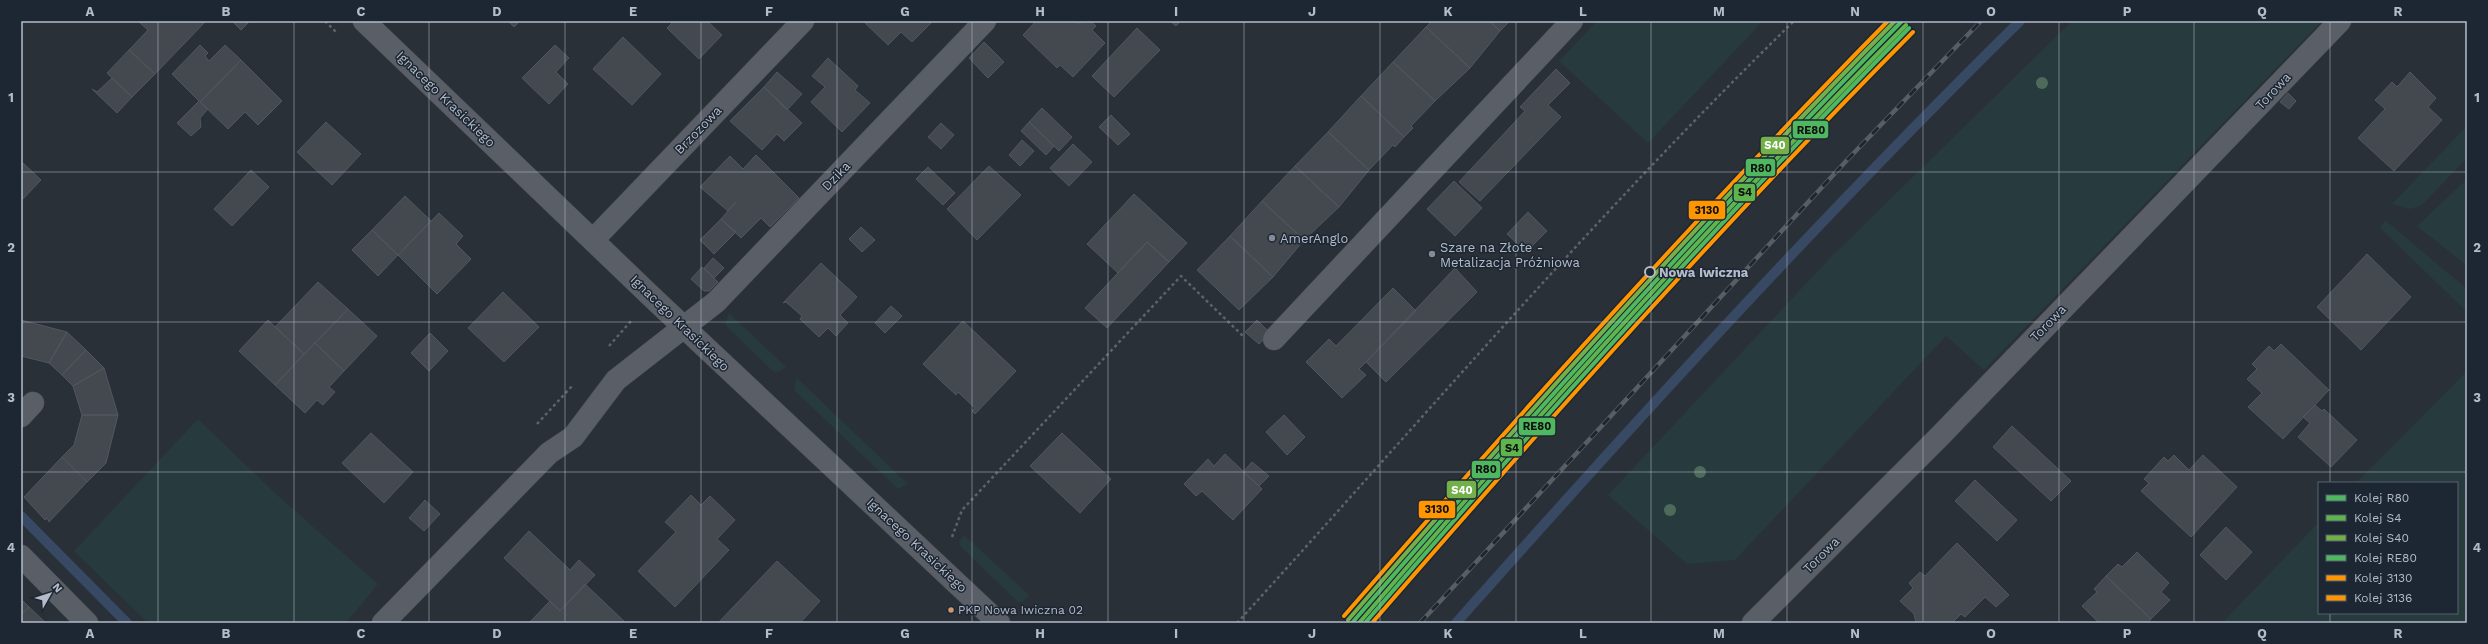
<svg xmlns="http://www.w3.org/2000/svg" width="2488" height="644" viewBox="0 0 2488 644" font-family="'Work Sans',sans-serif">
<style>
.green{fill:#273a3e}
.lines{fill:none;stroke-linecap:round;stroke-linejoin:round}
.stream{stroke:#384963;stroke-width:10}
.building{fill:#444950;stroke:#52575f}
.minor-casing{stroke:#484c53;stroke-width:23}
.path{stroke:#5d636a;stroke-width:2.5;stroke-dasharray:3 3;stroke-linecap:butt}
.minor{stroke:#5a5e66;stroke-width:22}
.rail-casing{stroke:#595d64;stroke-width:4.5}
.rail{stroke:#1d2633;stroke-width:3;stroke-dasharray:9;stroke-linecap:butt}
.rail-1-casing{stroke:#1d2633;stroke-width:7}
.rail-2-casing{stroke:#1d2633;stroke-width:7}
.rail-3-casing{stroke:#1d2633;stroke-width:7}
.rail-4-casing{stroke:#1d2633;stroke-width:7}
.rail-5-casing{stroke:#1d2633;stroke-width:7}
.rail-6-casing{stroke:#1d2633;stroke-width:7}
.rail-1{stroke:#4fb75f;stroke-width:4}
.rail-2{stroke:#5eb54d;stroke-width:4}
.rail-3{stroke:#74b04a;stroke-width:4}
.rail-4{stroke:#4fb75f;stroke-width:4}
.rail-5{stroke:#ff9500;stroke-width:4}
.rail-6{stroke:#ff9500;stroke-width:4}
.tree{fill:#4e6a5a}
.grid{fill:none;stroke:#b4bcc9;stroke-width:1;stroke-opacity:0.55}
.poi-dot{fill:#848b96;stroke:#1d2633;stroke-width:1.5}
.stop-dot{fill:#1d2633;stroke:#b4bcc9;stroke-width:2}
.bus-dot{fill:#cd976f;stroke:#1d2633;stroke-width:1.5}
.labels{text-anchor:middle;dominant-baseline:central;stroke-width:3;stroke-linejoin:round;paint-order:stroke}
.bus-label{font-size:12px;fill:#b4bcc9;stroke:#1d2633;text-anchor:start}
.street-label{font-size:13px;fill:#b4bcc9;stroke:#1d2633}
.poi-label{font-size:13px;fill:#b4bcc9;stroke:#1d2633;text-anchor:start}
.stop-label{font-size:13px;font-weight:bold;fill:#b4bcc9;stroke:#1d2633;text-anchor:start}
.line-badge{stroke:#1d2633;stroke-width:1.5}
.badge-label{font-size:11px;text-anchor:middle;font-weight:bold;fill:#fff}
.pale-badge-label{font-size:11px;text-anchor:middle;font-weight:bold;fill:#111}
.neatline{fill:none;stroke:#b4bcc9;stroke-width:1.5}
.grid-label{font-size:13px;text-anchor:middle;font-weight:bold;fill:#b4bcc9}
</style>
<rect width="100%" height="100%" fill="#2a3038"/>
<path class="green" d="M1597,21H1763L1648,143L1559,61Z
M2072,21H2322L1984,370L1946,336L1735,560L1687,564L1608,495L1831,257Z
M2467,126V158L2422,205L2410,209L2392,204Z
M2467,179V266L2417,226Z
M2385,220L2467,289V312L2380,228Z
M729,313L786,367L780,371L774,372L727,327L725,324Z
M2467,371V623H2222L2319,522V613H2457V483H2356Z
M797,378L908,484L898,489L795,391L794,386Z
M198,419L276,494L378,584L346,623H148L74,551Z
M964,535L1029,595L1024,601L1018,602L961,547L959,541Z"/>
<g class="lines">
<path class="stream" d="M21,516L127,623
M1456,623C1639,417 1824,214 2020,21"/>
</g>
<path class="building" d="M142,21H206L155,74L129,50L148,30L140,23Z
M232,21H250L241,30Z
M508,21H520L514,27Z
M674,21H707L722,35L699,59L667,28Z
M863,21H933L912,42L901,32L888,45Z
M1036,21H1077L1080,24L1082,21H1090L1096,26L1092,30L1105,43L1073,77L1060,65L1057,68L1023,35Z
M1170,21H1181L1176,26Z
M1432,21H1489L1500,31L1470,68L1426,27Z
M1489,21H1510L1500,31Z
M1426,27L1470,68L1435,101L1393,62Z
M1137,28L1160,50L1114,97L1092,76Z
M623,37L661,74L632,105L593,69Z
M984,42L1004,62L988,78L969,58Z
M200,45L208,53L205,56L209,61L225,45L241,60L200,102L208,109L200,118L201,127L191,136L177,123L199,101L172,74Z
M555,45L569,58L556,72L568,84L549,104L522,78Z
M129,50L155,74L132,97L107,73Z
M828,58L858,86L855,90L870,103L842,132L811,102L825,87L812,76Z
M241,60L282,101L258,125L245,112L228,129L200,102Z
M1393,62L1435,101L1411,126L1413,128L1404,137L1361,96Z
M1556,69L1570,83L1548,105L1561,117L1480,201L1459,182L1525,111L1520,107Z
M777,72L802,94L787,110L764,87Z
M2410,72L2436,98L2428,107L2442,120L2394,171L2358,138L2385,109L2375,100L2392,82L2397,87Z
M112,78L132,97L117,113L92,89L97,92Z
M764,87L802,123L784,141L777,134L762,150L730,121Z
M2288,93L2296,101L2289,109L2280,102Z
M1361,96L1404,137L1395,147L1393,145L1369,170L1328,132Z
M1042,108L1072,137L1059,151L1029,122Z
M1111,115L1130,134L1118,145L1099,127Z
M326,122L361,154L332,185L297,152Z
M1029,122L1054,146L1046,155L1021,131Z
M941,123L954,135L941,149L928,137Z
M1328,132L1369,170L1339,207L1295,166Z
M1022,140L1034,151L1020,166L1009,155Z
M1073,144L1092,162L1069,186L1050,168Z
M756,155L799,198L770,227L761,218L741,238L721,219L736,202L728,211L700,187L730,156L743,169Z
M21,161L41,180L21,201Z
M989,166L1021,195L977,240L947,209Z
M1295,166L1339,207L1304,240L1262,201Z
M928,167L955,193L943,205L916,179Z
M251,170L269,187L232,226L214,209Z
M1454,181L1482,208L1455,236L1427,209Z
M1134,194L1187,243L1169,262L1147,242L1118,273L1087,244Z
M405,196L431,221L398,255L372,230Z
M1262,201L1304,240L1273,277L1230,236Z
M1528,212L1547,231L1526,252L1507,234Z
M439,213L463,236L456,244L471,259L437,294L398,255Z
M721,219L736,232L714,254L700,240Z
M861,227L875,240L862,252L849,239Z
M372,230L398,255L378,276L352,250Z
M1230,236L1273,277L1239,310L1197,270Z
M1147,242L1169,262L1107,328L1085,308Z
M2367,254L2411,297L2361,350L2317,307Z
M713,258L724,268L714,278L704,268Z
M821,263L857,297L840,315L848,323L836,336L828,328L819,337L800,319L802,316L786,302L783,303Z
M702,267L718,282L709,291H704L691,279Z
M1455,268L1477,292L1386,382L1366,362Z
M318,282L348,309L304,354L275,327Z
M1393,288L1416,311L1359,369L1366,375L1342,398L1306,362L1329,339L1336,346Z
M503,292L539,327L504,362L468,328Z
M891,306L902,316L885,333L875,323Z
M348,309L377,336L344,371L315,343Z
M21,320L67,332L49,363L21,356Z
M268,320L304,354L275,385L239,351Z
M1257,320L1270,333L1259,344L1245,332Z
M963,321L1016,371L975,414L972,411L975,408L958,392L956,395L923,364Z
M67,332L86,350L62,375L49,363Z
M430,333L448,351L429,371L411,353Z
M315,343L344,371L329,387L335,392L323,405L317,400L305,413L275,385Z
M2281,344L2329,390L2283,439L2248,407L2262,393L2247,379L2257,369L2252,364L2269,346L2274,351Z
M86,350L104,368L73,386L62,375Z
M104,368L118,415H82L73,386Z
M2315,405L2322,411L2324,409L2357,440L2331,467L2298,437L2310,423L2303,417Z
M82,415H118L106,463L87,482L62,457L74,445Z
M1284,415L1305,437L1287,455L1266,432Z
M2012,426L2071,481L2051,501L1993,447Z
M371,433L413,472L384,503L342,463Z
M1062,433L1111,479L1080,513L1030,466Z
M1225,454L1262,489L1233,520L1202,491L1196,496L1184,484L1208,459L1214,466Z
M2174,455L2189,470L2203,455L2237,487L2191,537L2141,491L2149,483L2144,479L2164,457L2168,461Z
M62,457L87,482L49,522L47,518L45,520L24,497Z
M1252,462L1269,476L1259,486L1243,472Z
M1975,480L2017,520L1997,541L1955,501Z
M691,495L701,505L710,496L735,520L717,539L729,550L675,607L638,571L676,532L665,522Z
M425,500L440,514L424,531L409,518Z
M2226,527L2252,552L2226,580L2200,555Z
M529,531L570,570L579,560L595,575L560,611L504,558Z
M1957,543L2009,595L1996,607L1985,597L1965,617L1961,614L1952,623H1916L1914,614L1900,601L1913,588L1909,583L1920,572L1925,576Z
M2137,552L2169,583L2161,592L2170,600L2151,619L2106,576L2118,564L2122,567Z
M777,561L820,601L800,623H718Z
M2106,576L2151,619L2148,623H2099L2082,606L2097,592L2094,589Z
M585,584L626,623H529L550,601L560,611Z
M21,599L29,607L21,615Z
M29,607L46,623H21V615Z"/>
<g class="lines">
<g class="minor-casing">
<path id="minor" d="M364,21L655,300L999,623
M593,240L803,21
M1274,339L1572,21
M21,416L33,403
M21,556L87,623
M383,623L549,453L573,437L616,380L716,302L985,21
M1753,623L1940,436L2340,21"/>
</g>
<path class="path" d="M325,21L336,32
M609,346L632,320
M537,424L573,385
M952,537L962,510L1181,276L1244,337
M1237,623C1421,421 1598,212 1794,21"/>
<use href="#minor" class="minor"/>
<g class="rail-casing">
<path id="rail" d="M1420,623L1848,159L1981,21"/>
</g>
<use href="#rail" class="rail"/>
<g class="rail-1-casing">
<path id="rail-1" d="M1352,623C1530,417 1711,215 1902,21"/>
</g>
<g class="rail-2-casing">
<path id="rail-2" d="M1359,623C1535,418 1716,217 1906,25"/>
</g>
<g class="rail-3-casing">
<path id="rail-3" d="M1348,620C1525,415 1705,214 1895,21"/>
</g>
<g class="rail-4-casing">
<path id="rail-4" d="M1365,623C1541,419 1720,220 1909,28"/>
</g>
<g class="rail-5-casing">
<path id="rail-5" d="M1344,616C1520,413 1699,213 1888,21"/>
</g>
<g class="rail-6-casing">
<path id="rail-6" d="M1372,623C1547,421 1725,222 1913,32"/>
</g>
<use href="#rail-1" class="rail-1"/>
<use href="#rail-2" class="rail-2"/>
<use href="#rail-3" class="rail-3"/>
<use href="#rail-4" class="rail-4"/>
<use href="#rail-5" class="rail-5"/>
<use href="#rail-6" class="rail-6"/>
</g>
<g class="tree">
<circle cx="2042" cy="83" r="6"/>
<circle cx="1700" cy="472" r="6"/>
<circle cx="1670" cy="510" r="6"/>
</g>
<path class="grid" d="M158,21V623M294,21V623M429,21V623M565,21V623M701,21V623M837,21V623M972,21V623M1108,21V623M1244,21V623M1380,21V623M1516,21V623M1651,21V623M1787,21V623M1923,21V623M2059,21V623M2194,21V623M2330,21V483M21,172H2467M21,322H2467M21,472H2467M2330,613V623"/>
<g class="poi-dot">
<circle cx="1272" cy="238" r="4"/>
<circle cx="1432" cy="254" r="4"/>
</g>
<circle class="stop-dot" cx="1650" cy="272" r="5"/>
<circle class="bus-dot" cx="951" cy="610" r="3.5"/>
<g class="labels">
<g class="bus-label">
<text x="958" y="610">PKP Nowa Iwiczna 02</text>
</g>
<g class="street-label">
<text transform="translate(2273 91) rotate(-47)">Torowa</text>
<text transform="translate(446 99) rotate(44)">Ignacego Krasickiego</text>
<text transform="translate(698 130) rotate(-46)">Brzozowa</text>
<text transform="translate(836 176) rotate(-46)">Dzika</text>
<text transform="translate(680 323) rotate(44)">Ignacego Krasickiego</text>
<text transform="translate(2048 323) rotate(-46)">Torowa</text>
<text transform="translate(917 545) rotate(43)">Ignacego Krasickiego</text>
<text transform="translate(1821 555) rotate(-45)">Torowa</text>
</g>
<g class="poi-label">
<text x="1280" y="238">AmerAnglo</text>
<text x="1440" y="247">Szare na Złote -<tspan x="1440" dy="15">Metalizacja Próżniowa</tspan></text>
</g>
<g class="stop-label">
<text x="1659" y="272">Nowa Iwiczna</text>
</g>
</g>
<g class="line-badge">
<rect x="1792" y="120" width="37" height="19" rx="4" fill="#4fb75f"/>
<rect x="1760" y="136" width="30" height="19" rx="4" fill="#74b04a"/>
<rect x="1745" y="158" width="31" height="19" rx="4" fill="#4fb75f"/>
<rect x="1733" y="183" width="23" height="19" rx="4" fill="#5eb54d"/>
<rect x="1688" y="200" width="38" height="20" rx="4" fill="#ff9500"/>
<rect x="1518" y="417" width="38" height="19" rx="4" fill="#4fb75f"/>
<rect x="1500" y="438" width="23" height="19" rx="4" fill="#5eb54d"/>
<rect x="1471" y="460" width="30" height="19" rx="4" fill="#4fb75f"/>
<rect x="1446" y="480" width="31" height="19" rx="4" fill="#74b04a"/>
<rect x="1418" y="500" width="38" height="19" rx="4" fill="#ff9500"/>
</g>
<g class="badge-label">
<text x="1775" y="149">S40</text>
<text x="1462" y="494">S40</text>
</g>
<g class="pale-badge-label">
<text x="1811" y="134">RE80</text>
<text x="1761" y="172">R80</text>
<text x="1745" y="196">S4</text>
<text x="1707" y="214">3130</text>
<text x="1537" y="430">RE80</text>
<text x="1512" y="452">S4</text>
<text x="1486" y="473">R80</text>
<text x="1437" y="513">3130</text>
</g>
<rect width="2488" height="644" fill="none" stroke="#1d2633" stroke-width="44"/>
<rect x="2318" y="482" width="140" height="132" fill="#1d2633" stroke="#59626f"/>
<rect x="2326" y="495" width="20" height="6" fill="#4fb75f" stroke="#59626f"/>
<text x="2354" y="502" font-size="12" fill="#b4bcc9">Kolej R80</text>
<rect x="2326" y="515" width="20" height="6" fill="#5eb54d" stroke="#59626f"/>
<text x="2354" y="522" font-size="12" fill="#b4bcc9">Kolej S4</text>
<rect x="2326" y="535" width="20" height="6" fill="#74b04a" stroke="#59626f"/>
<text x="2354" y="542" font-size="12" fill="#b4bcc9">Kolej S40</text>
<rect x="2326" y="555" width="20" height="6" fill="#4fb75f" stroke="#59626f"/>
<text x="2354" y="562" font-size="12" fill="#b4bcc9">Kolej RE80</text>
<rect x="2326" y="575" width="20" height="6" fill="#ff9500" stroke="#59626f"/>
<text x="2354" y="582" font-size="12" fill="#b4bcc9">Kolej 3130</text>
<rect x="2326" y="595" width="20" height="6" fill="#ff9500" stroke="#59626f"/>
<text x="2354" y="602" font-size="12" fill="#b4bcc9">Kolej 3136</text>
<g transform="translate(50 594) rotate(51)" stroke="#1d2633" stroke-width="3" paint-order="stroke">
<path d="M0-3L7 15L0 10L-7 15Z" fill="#b4bcc9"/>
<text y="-6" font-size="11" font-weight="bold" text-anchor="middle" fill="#b4bcc9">N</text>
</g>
<rect x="22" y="22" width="2444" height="600" class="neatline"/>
<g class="grid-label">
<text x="90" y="16">A</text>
<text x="226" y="16">B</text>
<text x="361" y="16">C</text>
<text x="497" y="16">D</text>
<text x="633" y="16">E</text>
<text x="769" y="16">F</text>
<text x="905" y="16">G</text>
<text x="1040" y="16">H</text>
<text x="1176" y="16">I</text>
<text x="1312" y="16">J</text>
<text x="1448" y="16">K</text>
<text x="1583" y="16">L</text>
<text x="1719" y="16">M</text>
<text x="1855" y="16">N</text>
<text x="1991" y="16">O</text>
<text x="2127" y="16">P</text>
<text x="2262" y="16">Q</text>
<text x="2398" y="16">R</text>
<text x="11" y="102">1</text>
<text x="2477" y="102">1</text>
<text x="11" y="252">2</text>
<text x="2477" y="252">2</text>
<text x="11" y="402">3</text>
<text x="2477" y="402">3</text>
<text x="11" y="552">4</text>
<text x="2477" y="552">4</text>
<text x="90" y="638">A</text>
<text x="226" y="638">B</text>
<text x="361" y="638">C</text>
<text x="497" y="638">D</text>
<text x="633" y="638">E</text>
<text x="769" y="638">F</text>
<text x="905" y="638">G</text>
<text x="1040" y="638">H</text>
<text x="1176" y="638">I</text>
<text x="1312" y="638">J</text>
<text x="1448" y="638">K</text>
<text x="1583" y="638">L</text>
<text x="1719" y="638">M</text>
<text x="1855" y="638">N</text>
<text x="1991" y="638">O</text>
<text x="2127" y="638">P</text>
<text x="2262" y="638">Q</text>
<text x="2398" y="638">R</text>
</g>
</svg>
